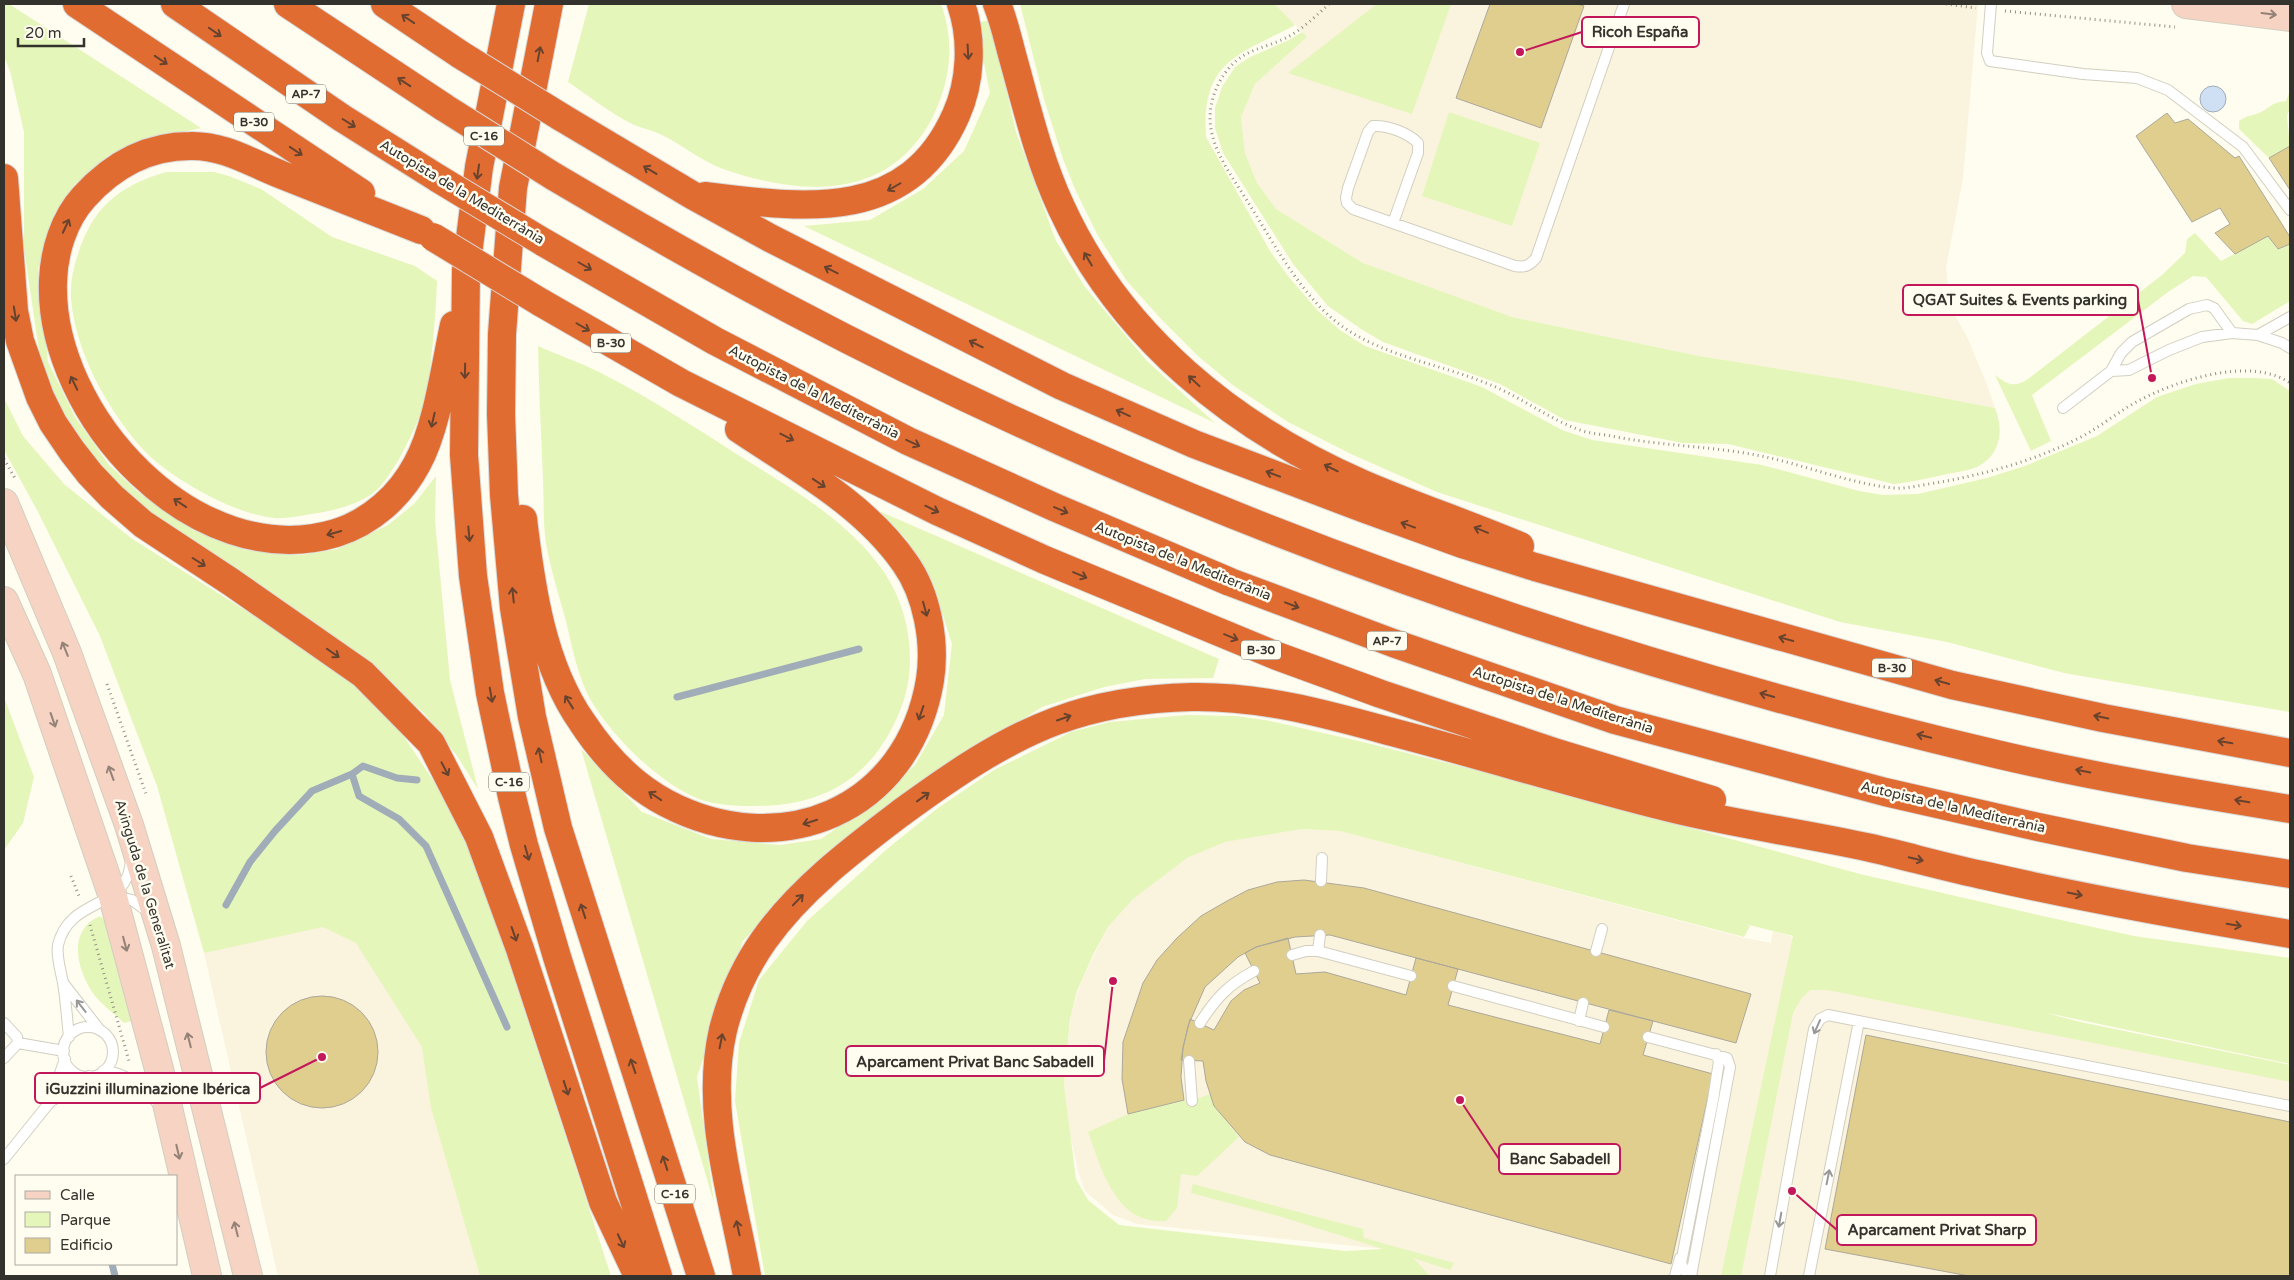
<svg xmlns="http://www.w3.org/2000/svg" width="2294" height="1280" viewBox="0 0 2294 1280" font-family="'Varela Round',sans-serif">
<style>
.built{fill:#faf3dd}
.green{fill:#e5f6ba}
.water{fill:#cfe0f4;stroke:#a0acb8}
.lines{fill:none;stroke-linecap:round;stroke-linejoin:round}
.stream{stroke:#a0acb8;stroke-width:7}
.building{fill:#e0ce8f;stroke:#aca89a}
.lane-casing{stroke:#d2cfc0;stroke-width:12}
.secondary-casing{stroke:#d2cfc0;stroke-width:30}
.highway-casing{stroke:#dadad9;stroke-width:30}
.path{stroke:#929087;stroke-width:3;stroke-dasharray:1 4;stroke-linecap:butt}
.lane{stroke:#fff;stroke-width:10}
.secondary{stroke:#f6d3c2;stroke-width:28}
.highway{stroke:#e16c32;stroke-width:28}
.highway-bridge-casing{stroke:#dadad9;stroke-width:30;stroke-linecap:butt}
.highway-bridge{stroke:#e16c32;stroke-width:28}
.oneway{stroke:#948277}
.oneway2{stroke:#67432e}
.oneway3{stroke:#999896}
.labels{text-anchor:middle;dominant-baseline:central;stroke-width:5;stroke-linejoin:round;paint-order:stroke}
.shield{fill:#fffcf0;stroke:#706f67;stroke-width:1}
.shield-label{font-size:12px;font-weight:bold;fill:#33322c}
.street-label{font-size:14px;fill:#33322c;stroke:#fffcf0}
.leader{fill:none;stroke:#c2185b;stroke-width:2}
.callout-dot{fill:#c2185b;stroke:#fffcf0;stroke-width:2}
.callout{fill:#fffcf0;stroke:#c2185b;stroke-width:2}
.callout-label{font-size:15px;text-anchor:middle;font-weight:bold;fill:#33322c}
</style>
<rect width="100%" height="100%" fill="#fffcf0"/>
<path class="built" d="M1275,4H1978L1963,178L1946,268L1950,306L1968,339L1985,380L1995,408L1849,380L1699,356L1512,317L1443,294L1363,263L1276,209L1257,183L1245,153L1241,117L1255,84L1307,37Z
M1302,829L1340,831L1744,938L1771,943L1773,931L2022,1007L2080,1022L2290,1065V1276H1430L1412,1258L1385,1249L1137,1224L1113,1215L1085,1191L1078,1171L1070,1133L1064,1085L1071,1014L1082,980L1108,927L1133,899L1185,859L1225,842Z
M392,905L491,1276H278L204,953Z"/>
<path class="green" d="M4,4H9L201,128L144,141L109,155L74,185L57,216L38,268L48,362L75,417L109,465L139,493L193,530L245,550L300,555L337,549L388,525L414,504L436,476L435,521L450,680L478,789L457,756L424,713L340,643L155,519L110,482L69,431L42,371L24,248V132L10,71L4,56Z
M589,4H941C956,45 950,86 929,124C883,202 799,195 723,169C701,161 681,144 660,134C651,130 641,128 632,124C610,113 589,96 568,82Z
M1020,4H1275L1295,25C1239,55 1201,60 1206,137L1270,251L1288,276L1318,311L1340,330L1365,346L1482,387L1562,430L1592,440L1762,465L1859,491L1883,495L1918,494L1987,478L2025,466L2097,436L2157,397L2196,384L2229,378H2252L2272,379L2290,391V712L2064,673L1947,642L1840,622L1437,492L1351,454L1288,422L1234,386L1198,356L1161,319L1126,280L1097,234L1075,189L1063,159L1044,99Z
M1377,4H1451L1412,114L1288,73Z
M990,20L1016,132L1056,241L1085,287L1147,361L1215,423L804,226L870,220L923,189L964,151L990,93L976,23Z
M1302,32L1307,37L1255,84L1241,117L1245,153L1257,183L1276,209L1363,263L1512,317L1699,356L1849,380L1995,408C2004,430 2001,455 1977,467C1968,471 1956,472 1947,474C1929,478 1912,482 1894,484L1728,444L1683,443L1565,420L1500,384L1383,342L1361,329L1328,306L1293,264L1223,153L1215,128V108L1222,87L1235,67L1250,57L1289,40Z
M2290,91V108L2287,116L2290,146L2269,158L2239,129V121C2247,115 2253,116 2261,112C2273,106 2270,103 2286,101Z
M1449,112L1540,143L1512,226L1422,196Z
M166,172H214L229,176L261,189L332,237L415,266L437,281C436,308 434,333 431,360C430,370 429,382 427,392C421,417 410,439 398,461C391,471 383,486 373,493C358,505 329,512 311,514C299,516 285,519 274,518C232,514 164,475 138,444C105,404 76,352 71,299C70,284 73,269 78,254C93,207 119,186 166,172Z
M2195,233L2221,261L2268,236L2277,249L2290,244V301L2252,324L2243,321L2206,277L2193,276L2168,292L2032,395L2051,441L2031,451L1995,375C2008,385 2014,388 2028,379L2162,275L2185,253L2187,239Z
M538,346C558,355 579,362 599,372C650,398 698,429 746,460C796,491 849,522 884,572C901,597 910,628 910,659C910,684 904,705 892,728C863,785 814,807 751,806C735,806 715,805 699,799C659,783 610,735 589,697C577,673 572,647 566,621C559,596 551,570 546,544C543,523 544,500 543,478C541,434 539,390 538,346Z
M4,398L23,436L64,484L131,538L349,676L400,731L445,798L481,877L611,1276H480L431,1108L422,1047L356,943L323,927L204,953L157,786L100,636L37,510L4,450Z
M879,511L1219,659L1213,678L1145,679L1104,687L1042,707L923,782L829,850L788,891L743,941L697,1077L714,1203L581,749L642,812L711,839L780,845L821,839L873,803L915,765L944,715L952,644L932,581L906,539Z
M4,697L34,777L23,823L4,850Z
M1187,715L1236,716L1265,720L1363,742L1491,774L1860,874L2038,915L2134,936L2290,958V1064L2042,1012L2080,1022L2290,1065V1082L1827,990H1810L1801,999L1793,1013L1741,1276H1721L1793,936L1745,924L1750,926L1744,937L1340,831L1302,829L1225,842L1187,858L1133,899L1108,927L1093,955L1077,991L1070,1019L1064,1085L1076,1179L1088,1200L1119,1225L1345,1251L1383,1249L1282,1217L1191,1193L1193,1184L1363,1229L1364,1238L1454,1263L1450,1270L1413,1258L1430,1276H765L735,1101L739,1043L759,980L807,921L887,849L938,808L994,770L1071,732L1110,722Z
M100,916L111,926L134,1013L131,1021L124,1023C115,1014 103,1006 95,996C77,971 66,931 100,916Z
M1210,1094L1214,1106L1239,1137L1197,1176L1181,1174L1177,1208L1166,1221C1116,1225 1102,1170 1088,1132L1128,1114L1184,1100L1192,1101Z"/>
<path class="water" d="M2200 99a13 13 0 1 1 26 0a13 13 0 1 1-26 0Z"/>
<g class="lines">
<path class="stream" d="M677,697L859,649
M352,774L359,796L399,819L426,846L507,1027
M226,905L250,862L275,831L312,791L352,774L363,766L397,778L417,780
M112,1264L115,1276"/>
</g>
<path class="building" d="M1490,4H1577L1584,6L1541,128L1456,98Z
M2167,113L2175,123L2188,119L2235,158L2239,156L2290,237V244L2278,249L2268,236L2235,254L2215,233L2230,224L2220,208L2192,222L2136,136Z
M2290,146V190L2269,158Z
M1304,880L1364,888L1751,994L1736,1043L1330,935L1295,937L1256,947L1238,957L1205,987L1188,1026L1183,1048L1181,1077L1184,1100L1128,1114L1122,1079L1123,1042L1143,983L1157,960L1177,938L1201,916L1227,901L1248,890L1277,882Z
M1288,938L1296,974L1325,972L1406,995L1416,958L1458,969L1448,1005L1600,1044L1609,1010L1653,1021L1643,1055L1713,1074L1671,1264L1270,1155L1245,1142L1214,1106L1206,1081L1203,1061L1181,1060L1183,1048L1190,1019L1214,1030L1231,1001L1244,990L1260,983L1245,953L1256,947Z
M266 1052a56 56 0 1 1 112 0a56 56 0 1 1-112 0Z
M1866,1035L2290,1122V1276H1969L1825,1249Z"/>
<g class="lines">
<g class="lane-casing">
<path id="lane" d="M1991,4L1987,53L1990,61L2083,74L2137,78L2168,90L2243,147L2290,210
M1393,223L1418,153V143C1408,133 1388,125 1373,126L1368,132L1348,188L1346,198L1347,203L1353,209L1515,266C1525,268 1530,265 1536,258L1624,4
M2258,335L2282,343L2290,348
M2111,371L2129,370L2169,350L2202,337L2232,333L2258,335L2290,317
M2063,408L2111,371L2121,353L2132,342L2189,309L2207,305L2214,308L2232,333
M1321,881L1322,858
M116,897L132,900L147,911
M1320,935L1318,951L1411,976
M1596,951L1602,929
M1292,955L1306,951H1318
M64,984L99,1029
M1453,986L1604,1027
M1579,1021L1583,1003
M4,1023L17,1037L18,1043
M1200,1023C1216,998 1228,985 1254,971
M63 1052a25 25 0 1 1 50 0a25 25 0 1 1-50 0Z
M69,1037C67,1019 66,1001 63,983C61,971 56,957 58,945C70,895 128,912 131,860
M1648,1037L1727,1058L1730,1067L1691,1276
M18,1043L64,1051
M4,1058L18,1043
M1189,1061L1192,1101
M103,1071C128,1072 143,1090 161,1106
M50,1102L65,1059
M4,1159L50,1102L89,1076
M1675,1276L1680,1258
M1690,1276L1685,1271L1681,1263L1713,1100L1719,1061L1716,1054
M1770,1276L1814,1029L1820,1019L1828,1015L2290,1106
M1809,1276L1859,1021"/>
</g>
<g class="secondary-casing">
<path id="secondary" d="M2186,4L2290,17
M4,503L67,653L129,825L166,946L248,1276
M4,601L37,674L113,897L159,1069L207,1276"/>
</g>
<g class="highway-casing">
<path id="highway" d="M77,4L361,193
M175,4L342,118L439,179
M288,4L445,108
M385,4L461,55
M511,4L479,167L466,270L464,455L473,576L490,693L512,797L524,845L557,957L658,1276
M549,4L513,188L502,334L501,414L504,495L514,608L532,717L558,828L701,1276
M997,4C1004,21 1008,40 1013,58C1027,108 1039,160 1061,207C1120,336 1234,428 1363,484C1414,506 1468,524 1520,546
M561,117L692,195L770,238L1062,386L1194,444L1365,509L1465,545L1535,567L1952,685L2103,718L2290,753
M553,176C631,222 709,267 789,309C1169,510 1578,656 1996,754C2093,777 2192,793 2290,809
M4,178L14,311L20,341L40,397L53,423L72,451L90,474L112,497L143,524L231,582L363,674L431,743L479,837L520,949L603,1202L638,1276
M705,196C803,208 908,224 956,115C971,82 973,39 961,4
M421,230C375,212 328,193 282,175C251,163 224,145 190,146C147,146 112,166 84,197C64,219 54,251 53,281C48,415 196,575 336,533C371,522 400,496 417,464C437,428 445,367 454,325
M543,242L715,341L908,441L1054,507L1230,582L1393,643L1615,720L1885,792L2038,827L2187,858L2290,874
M540,302L681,383L937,511L1045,560L1277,656L1381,694L1557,753L1712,800
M523,519C531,587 542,665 582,722C603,754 632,785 666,803C780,863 908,812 930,680C936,642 927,594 905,563C864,504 797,468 739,429
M747,1276C733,1197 704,1112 723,1030C731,998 745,967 764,940C800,889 852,850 902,812C950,777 1000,742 1056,721C1099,705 1146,698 1192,697C1260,696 1323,713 1388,731C1481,755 1573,784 1666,807C1733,824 1803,833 1871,848C1910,857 1948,868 1987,876C2087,899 2189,917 2290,934"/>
</g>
<path class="path" d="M1329,4C1319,13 1308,24 1296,32C1266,52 1241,44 1220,81C1195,127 1222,161 1246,199C1270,237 1292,279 1324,311C1370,357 1442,362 1500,389C1528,402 1553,421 1583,431C1592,434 1602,434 1611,436C1661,446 1712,446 1761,456C1805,465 1848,483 1893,488C1905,489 1917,486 1929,484C1978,476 2028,463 2073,441C2097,430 2117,412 2140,400C2178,380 2251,356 2290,383
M1946,4L1976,8
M2005,11L2175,27
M4,459L16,480
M107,684L146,794
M71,876L79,896
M90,925L129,1061"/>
<use href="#lane" class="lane"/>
<use href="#secondary" class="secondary"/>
<use href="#highway" class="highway"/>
<g class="highway-bridge-casing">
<path id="highway-bridge" d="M461,55L561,117
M445,108L553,176
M439,179L543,242
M433,237L540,302"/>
</g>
<use href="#highway-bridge" class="highway-bridge"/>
</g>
<defs><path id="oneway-shaft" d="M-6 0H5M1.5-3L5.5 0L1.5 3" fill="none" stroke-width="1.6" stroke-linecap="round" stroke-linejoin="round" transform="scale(1.25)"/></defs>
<g class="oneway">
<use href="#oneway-shaft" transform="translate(2269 14) rotate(7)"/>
<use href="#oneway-shaft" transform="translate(65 649) rotate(-112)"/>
<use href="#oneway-shaft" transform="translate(53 720) rotate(71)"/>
<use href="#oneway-shaft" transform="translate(111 773) rotate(-110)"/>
<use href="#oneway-shaft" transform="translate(125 944) rotate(75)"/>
<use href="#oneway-shaft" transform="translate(189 1040) rotate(-104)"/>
<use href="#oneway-shaft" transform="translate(178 1152) rotate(77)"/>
<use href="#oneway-shaft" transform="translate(236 1229) rotate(-104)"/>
</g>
<g class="oneway2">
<use href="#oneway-shaft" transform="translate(408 19) rotate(-146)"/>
<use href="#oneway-shaft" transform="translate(215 32) rotate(35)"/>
<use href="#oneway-shaft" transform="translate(968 52) rotate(87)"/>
<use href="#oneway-shaft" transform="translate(539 54) rotate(-79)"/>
<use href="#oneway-shaft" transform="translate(161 60) rotate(34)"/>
<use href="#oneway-shaft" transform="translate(404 82) rotate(-147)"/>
<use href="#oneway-shaft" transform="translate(349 123) rotate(32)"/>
<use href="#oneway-shaft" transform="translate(296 151) rotate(34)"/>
<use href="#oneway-shaft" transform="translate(650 170) rotate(-149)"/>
<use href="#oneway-shaft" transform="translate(478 172) rotate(98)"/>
<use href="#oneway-shaft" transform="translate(894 187) rotate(150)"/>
<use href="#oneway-shaft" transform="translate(66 226) rotate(-65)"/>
<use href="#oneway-shaft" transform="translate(1088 259) rotate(-121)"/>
<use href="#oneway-shaft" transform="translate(585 266) rotate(30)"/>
<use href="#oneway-shaft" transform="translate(831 270) rotate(-153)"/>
<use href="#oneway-shaft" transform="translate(15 314) rotate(81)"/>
<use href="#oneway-shaft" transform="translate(583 327) rotate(30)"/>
<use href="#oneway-shaft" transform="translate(976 344) rotate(-154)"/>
<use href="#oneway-shaft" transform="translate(465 371) rotate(91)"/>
<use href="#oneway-shaft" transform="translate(1194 381) rotate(-137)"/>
<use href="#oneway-shaft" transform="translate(74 383) rotate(-116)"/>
<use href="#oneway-shaft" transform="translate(1123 413) rotate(-156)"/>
<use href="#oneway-shaft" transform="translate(433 420) rotate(103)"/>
<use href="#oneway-shaft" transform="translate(787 437) rotate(27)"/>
<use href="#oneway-shaft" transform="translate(913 443) rotate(25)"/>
<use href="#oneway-shaft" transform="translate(1331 468) rotate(-154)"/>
<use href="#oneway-shaft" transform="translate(1273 474) rotate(-159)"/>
<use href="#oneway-shaft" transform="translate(819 483) rotate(34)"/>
<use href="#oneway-shaft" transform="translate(180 503) rotate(-146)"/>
<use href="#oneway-shaft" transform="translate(932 509) rotate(26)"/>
<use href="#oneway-shaft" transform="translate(1061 510) rotate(23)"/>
<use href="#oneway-shaft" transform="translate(1408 525) rotate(-160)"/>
<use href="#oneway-shaft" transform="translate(1481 530) rotate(-158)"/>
<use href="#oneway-shaft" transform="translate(334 533) rotate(164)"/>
<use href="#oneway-shaft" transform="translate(469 534) rotate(85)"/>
<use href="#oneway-shaft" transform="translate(199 562) rotate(32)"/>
<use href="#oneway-shaft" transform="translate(1080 575) rotate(23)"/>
<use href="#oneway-shaft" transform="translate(513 595) rotate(-96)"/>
<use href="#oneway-shaft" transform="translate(1292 605) rotate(21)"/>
<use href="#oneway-shaft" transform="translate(925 609) rotate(75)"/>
<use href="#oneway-shaft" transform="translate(1231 637) rotate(22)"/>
<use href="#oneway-shaft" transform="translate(1786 639) rotate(-165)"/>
<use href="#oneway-shaft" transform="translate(333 653) rotate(35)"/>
<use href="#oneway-shaft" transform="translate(1942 682) rotate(-164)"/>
<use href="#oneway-shaft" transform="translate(491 695) rotate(80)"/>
<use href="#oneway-shaft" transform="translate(1767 695) rotate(-164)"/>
<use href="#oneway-shaft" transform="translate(569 702) rotate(-122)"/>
<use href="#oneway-shaft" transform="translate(921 713) rotate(109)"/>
<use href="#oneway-shaft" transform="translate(2101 717) rotate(-168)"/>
<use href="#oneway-shaft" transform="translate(1064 718) rotate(-19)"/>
<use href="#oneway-shaft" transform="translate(1924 736) rotate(-166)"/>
<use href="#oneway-shaft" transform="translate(2225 742) rotate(-170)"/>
<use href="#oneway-shaft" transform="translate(540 755) rotate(-102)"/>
<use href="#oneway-shaft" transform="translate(445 769) rotate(62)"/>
<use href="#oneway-shaft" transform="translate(2083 771) rotate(-169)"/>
<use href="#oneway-shaft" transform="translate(655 796) rotate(-146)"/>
<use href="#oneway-shaft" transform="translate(923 797) rotate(-36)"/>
<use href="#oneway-shaft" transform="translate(2242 801) rotate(-170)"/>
<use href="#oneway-shaft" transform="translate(810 822) rotate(162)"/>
<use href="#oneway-shaft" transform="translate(527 853) rotate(74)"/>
<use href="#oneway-shaft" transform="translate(1916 859) rotate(14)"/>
<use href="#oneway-shaft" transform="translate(2075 894) rotate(12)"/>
<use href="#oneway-shaft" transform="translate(798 900) rotate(-46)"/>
<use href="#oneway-shaft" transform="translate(583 911) rotate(-108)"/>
<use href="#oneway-shaft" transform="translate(2234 925) rotate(10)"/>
<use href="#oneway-shaft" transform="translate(514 934) rotate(71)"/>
<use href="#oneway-shaft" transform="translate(721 1041) rotate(-79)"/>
<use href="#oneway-shaft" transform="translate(633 1066) rotate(-109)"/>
<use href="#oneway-shaft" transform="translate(566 1088) rotate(72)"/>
<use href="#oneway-shaft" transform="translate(665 1163) rotate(-108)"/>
<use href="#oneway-shaft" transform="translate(738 1228) rotate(-102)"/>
<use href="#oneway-shaft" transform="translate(621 1241) rotate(65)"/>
</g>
<g class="oneway3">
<use href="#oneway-shaft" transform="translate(81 1006) rotate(-128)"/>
<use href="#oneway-shaft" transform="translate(1817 1027) rotate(114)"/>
<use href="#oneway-shaft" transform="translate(1828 1177) rotate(-79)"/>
<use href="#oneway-shaft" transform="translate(1780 1220) rotate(100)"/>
</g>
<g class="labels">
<g class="shield">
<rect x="286" y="84.5" width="40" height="19" rx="4"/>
<rect x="234" y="112.5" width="40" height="19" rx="4"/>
<rect x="464" y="126.5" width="40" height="19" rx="4"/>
<rect x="591" y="333.5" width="40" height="19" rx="4"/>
<rect x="1367" y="631.5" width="40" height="19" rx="4"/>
<rect x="1241" y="640.5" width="40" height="19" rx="4"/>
<rect x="1872" y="658.5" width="40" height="19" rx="4"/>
<rect x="489" y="772.5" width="40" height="19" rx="4"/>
<rect x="655" y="1184.5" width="40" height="19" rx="4"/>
</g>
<g class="shield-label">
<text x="306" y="94">AP-7</text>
<text x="254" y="122">B-30</text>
<text x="484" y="136">C-16</text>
<text x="611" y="343">B-30</text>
<text x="1387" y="641">AP-7</text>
<text x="1261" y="650">B-30</text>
<text x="1892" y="668">B-30</text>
<text x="509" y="782">C-16</text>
<text x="675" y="1194">C-16</text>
</g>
<g class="street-label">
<text transform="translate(462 192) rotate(31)">Autopista de la Mediterrània</text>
<text transform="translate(814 392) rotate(27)">Autopista de la Mediterrània</text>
<text transform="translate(1183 561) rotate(22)">Autopista de la Mediterrània</text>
<text transform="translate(1563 700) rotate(18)">Autopista de la Mediterrània</text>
<text transform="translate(1953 807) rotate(13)">Autopista de la Mediterrània</text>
<text transform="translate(145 884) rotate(73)">Avinguda de la Generalitat</text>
</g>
</g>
<path class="leader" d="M1520 52L1582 32M2152 378L2138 300M1113 981L1104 1061M322 1057L260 1088M1460 1100L1499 1159M1792 1191L1837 1230"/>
<g class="callout-dot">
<circle cx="1520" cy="52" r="5"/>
<circle cx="2152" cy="378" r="5"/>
<circle cx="1113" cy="981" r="5"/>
<circle cx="322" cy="1057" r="5"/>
<circle cx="1460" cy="1100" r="5"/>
<circle cx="1792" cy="1191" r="5"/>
</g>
<g class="callout">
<rect x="1582" y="17" width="117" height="30" rx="5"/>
<rect x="1903" y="285" width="235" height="30" rx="5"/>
<rect x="846" y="1046" width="258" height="30" rx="5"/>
<rect x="35" y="1073" width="225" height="30" rx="5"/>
<rect x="1499" y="1144" width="121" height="30" rx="5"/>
<rect x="1837" y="1215" width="199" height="30" rx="5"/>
</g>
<g class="callout-label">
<text x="1640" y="37">Ricoh España</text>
<text x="2020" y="305">QGAT Suites &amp; Events parking</text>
<text x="975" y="1067">Aparcament Privat Banc Sabadell</text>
<text x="148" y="1094">iGuzzini illuminazione Ibérica</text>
<text x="1560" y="1164">Banc Sabadell</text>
<text x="1937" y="1235">Aparcament Privat Sharp</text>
</g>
<rect width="2294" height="1280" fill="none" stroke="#33322c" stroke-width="10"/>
<rect x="15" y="1175" width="162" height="90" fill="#fffcf0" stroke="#adaba2"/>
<rect x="25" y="1191" width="25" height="8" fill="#f6d3c2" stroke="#adaba2"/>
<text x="60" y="1200" font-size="15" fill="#33322c">Calle</text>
<rect x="25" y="1212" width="25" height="15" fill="#e5f6ba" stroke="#adaba2"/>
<text x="60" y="1225" font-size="15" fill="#33322c">Parque</text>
<rect x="25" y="1238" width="25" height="15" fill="#e0ce8f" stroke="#adaba2"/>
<text x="60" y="1250" font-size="15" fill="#33322c">Edificio</text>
<path d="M18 38v8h66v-8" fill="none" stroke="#33322c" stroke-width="2.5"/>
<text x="25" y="38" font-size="15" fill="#33322c" stroke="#fffcf0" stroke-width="4" paint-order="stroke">20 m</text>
</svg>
